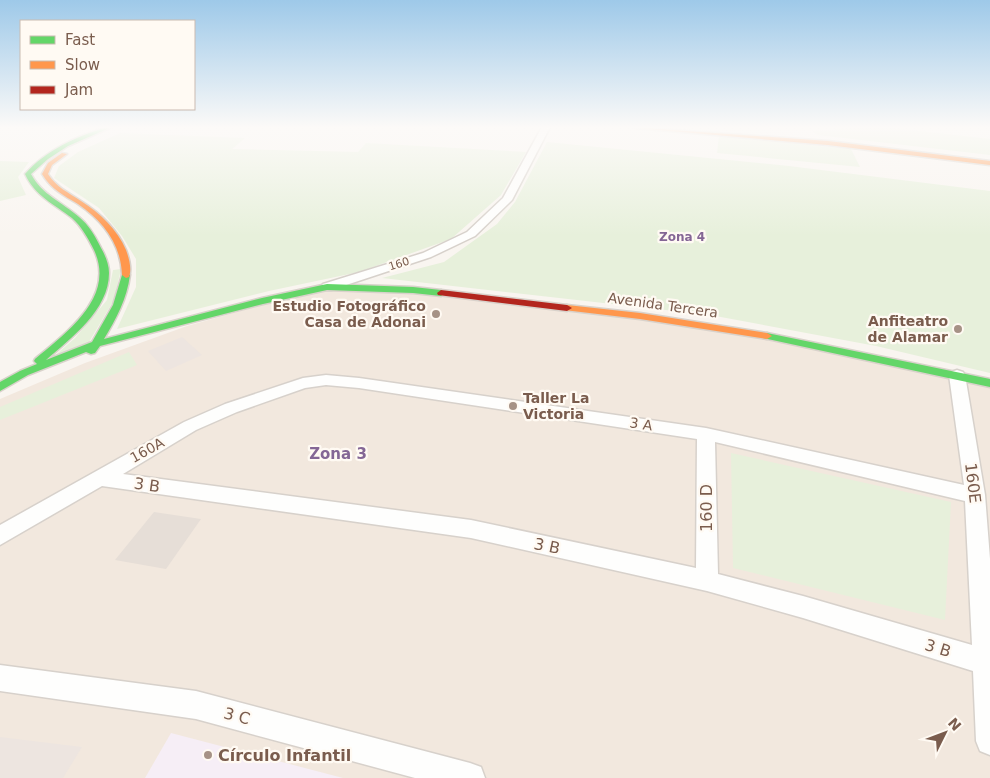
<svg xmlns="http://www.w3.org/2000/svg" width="990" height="778" viewBox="0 0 990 778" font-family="'DejaVu Sans',sans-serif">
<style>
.residential{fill:#f2e8de}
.industrial{fill:#ede5e0}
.education{fill:#f6eef6}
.green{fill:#e7f0db}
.building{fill:#e6ded7}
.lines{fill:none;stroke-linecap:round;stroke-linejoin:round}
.street-casing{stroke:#d7d1cb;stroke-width:3}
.fast-casing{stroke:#d9d2cb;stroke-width:3}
.slow-casing{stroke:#d9d2cb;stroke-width:3}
.jam-casing{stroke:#d9d2cb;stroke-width:3}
.street{fill:#fefefd;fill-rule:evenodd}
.fast{fill:#63d668;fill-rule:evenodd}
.slow{fill:#ff974d;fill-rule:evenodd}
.jam{fill:#b3261e;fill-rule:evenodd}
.poi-dot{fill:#a69286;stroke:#fffaf3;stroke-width:2}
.labels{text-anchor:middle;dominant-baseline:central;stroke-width:4.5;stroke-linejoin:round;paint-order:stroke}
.far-street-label{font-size:11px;fill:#7a5c4d;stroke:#fffaf3}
.far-neighbourhood-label{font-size:12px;font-weight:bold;fill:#846695;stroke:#fffaf3}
.street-label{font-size:14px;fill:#7a5c4d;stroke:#fffaf3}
.poi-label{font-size:14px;font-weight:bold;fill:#7a5c4d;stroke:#fffaf3;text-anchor:end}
.neighbourhood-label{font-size:15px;font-weight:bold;fill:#846695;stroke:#fffaf3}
.near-street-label{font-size:16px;fill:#7a5c4d;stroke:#fffaf3}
.near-poi-label{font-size:16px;font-weight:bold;fill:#7a5c4d;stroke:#fffaf3;text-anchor:start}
</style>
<rect width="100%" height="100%" fill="#f9f5f0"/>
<path class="residential" d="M327,287H358L640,316L990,383V778H0V399L85,363L187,326Z"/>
<path class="industrial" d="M182,337L202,355L166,371L148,351Z
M0,737L82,747L63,778H0Z"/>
<path class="education" d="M171,733L343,778H145Z"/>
<path class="green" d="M868,127H885L990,139V155L818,135L812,131Z
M120,133L245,138L232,149L358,152L366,143L526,152L501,195L451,239L359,272L269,291L117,329L136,287V259L122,236L99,208L54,178L59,166L78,152Z
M719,136L851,149L860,167L717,153Z
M547,142L789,166L990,191V373L876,346L710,315L382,278L444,262L497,224L515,202Z
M0,161L29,162L18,177L26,195L0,201Z
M121,269L114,300L89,342L52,358L75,338L107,300L113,270Z
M129,352L137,365L0,420V407Z
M731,453L951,502L945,620L733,568Z"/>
<path class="building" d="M154,512L201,519L166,569L115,560Z"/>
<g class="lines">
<g class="street-casing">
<path id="street" d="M542,127H550L512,200L475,236L431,257L331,290H323L321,287L323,284L423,253L467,232L503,198Z
M957,370L963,372L965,375L985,495L990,559V755L980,751L976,741L973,671L803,618L707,591L471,538L102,486L0,545V525L184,422L225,404L303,378L326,375L359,378L706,428L964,485L949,375L951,372ZM326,385L359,388L697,439L696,568L471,520L123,474L196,430L237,412L305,388ZM715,442L965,501L972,645L803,596L718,574Z
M0,665L196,691L470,763L481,767L485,778H415L196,719L0,691Z"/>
</g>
<g class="fast-casing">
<path id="fast" d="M106,127H112L68,146L48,159L31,174C42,195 62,202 79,217C89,225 95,236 101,248C105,255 109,264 109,273C109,310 71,338 46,360L92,342L113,305L122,275L126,272L130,275C127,299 116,319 104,339L262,298L327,284L413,287L441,290L445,293L441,296L413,293L327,290L263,304L100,346L95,353L91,354L86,352L28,375L0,391V382L20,371L37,364L34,361L35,359C67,332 116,297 94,250C88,238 82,227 72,218C54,204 35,196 25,174C46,150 76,137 106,127Z
M767,333L990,379V387L763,338L762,336Z"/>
</g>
<g class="slow-casing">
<path id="slow" d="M633,127L828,141L990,161V165L828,145L635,128Z
M62,153L67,154L52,165L48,174C56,187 69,193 81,201C100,213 117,229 126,250C129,258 132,269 129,277L126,278L122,275C121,244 103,221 78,204C63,195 51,189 42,174L48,163Z
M567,305L640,313L767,333L772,336L767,339L640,319L564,310V306Z"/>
</g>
<g class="jam-casing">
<path id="jam" d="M441,290L567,305L572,308L567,311L438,295L437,293Z"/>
</g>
<use href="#street" class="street"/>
<use href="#fast" class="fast"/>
<use href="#slow" class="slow"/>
<use href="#jam" class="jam"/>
</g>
<linearGradient id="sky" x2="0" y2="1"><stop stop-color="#9ec9e9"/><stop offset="0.54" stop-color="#fcfaf8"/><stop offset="1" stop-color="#fcfaf8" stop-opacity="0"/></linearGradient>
<rect width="990" height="236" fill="url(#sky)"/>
<g class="poi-dot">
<circle cx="436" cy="314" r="5"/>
<circle cx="958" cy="329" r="5"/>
<circle cx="513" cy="406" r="5"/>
<circle cx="208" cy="755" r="5"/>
</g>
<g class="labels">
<g class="far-street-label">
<text transform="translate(399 264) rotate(-18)">160</text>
</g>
<g class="far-neighbourhood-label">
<text x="682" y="237">Zona 4</text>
</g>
<g class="street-label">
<text transform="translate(663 305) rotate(8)">Avenida Tercera</text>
<text transform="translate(641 424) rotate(8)">3 A</text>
<text transform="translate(147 450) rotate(-29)">160A</text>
</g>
<g class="poi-label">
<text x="426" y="306">Estudio Fotográfico<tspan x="426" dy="16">Casa de Adonai</tspan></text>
<text x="948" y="321">Anfiteatro<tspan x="948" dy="16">de Alamar</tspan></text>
<text x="523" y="398" text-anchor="start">Taller La<tspan x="523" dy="16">Victoria</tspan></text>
</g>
<g class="neighbourhood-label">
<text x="338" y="454">Zona 3</text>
</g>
<g class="near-street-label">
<text transform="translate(973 483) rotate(83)">160E</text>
<text transform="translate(147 485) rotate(8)">3 B</text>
<text transform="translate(706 508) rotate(-90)">160 D</text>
<text transform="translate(547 546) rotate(12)">3 B</text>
<text transform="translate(938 648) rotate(17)">3 B</text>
<text transform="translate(237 716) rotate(15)">3 C</text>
</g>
<g class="near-poi-label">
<text x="218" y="755">Círculo Infantil</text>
</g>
</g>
<rect x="20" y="20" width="175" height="90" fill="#fffaf3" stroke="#cabbb1"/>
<rect x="30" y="36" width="25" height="8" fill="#63d668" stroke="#cabbb1"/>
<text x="65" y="45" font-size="15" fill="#7a5c4d">Fast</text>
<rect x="30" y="61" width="25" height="8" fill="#ff974d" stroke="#cabbb1"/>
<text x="65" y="70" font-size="15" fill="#7a5c4d">Slow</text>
<rect x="30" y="86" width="25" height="8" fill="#b3261e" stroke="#cabbb1"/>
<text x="65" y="95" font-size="15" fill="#7a5c4d">Jam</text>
<g transform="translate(945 733) rotate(48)" stroke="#fffaf3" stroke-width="4" paint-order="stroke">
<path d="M0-4L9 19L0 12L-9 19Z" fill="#7a5c4d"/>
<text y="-8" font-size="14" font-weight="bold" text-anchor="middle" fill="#7a5c4d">N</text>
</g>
</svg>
